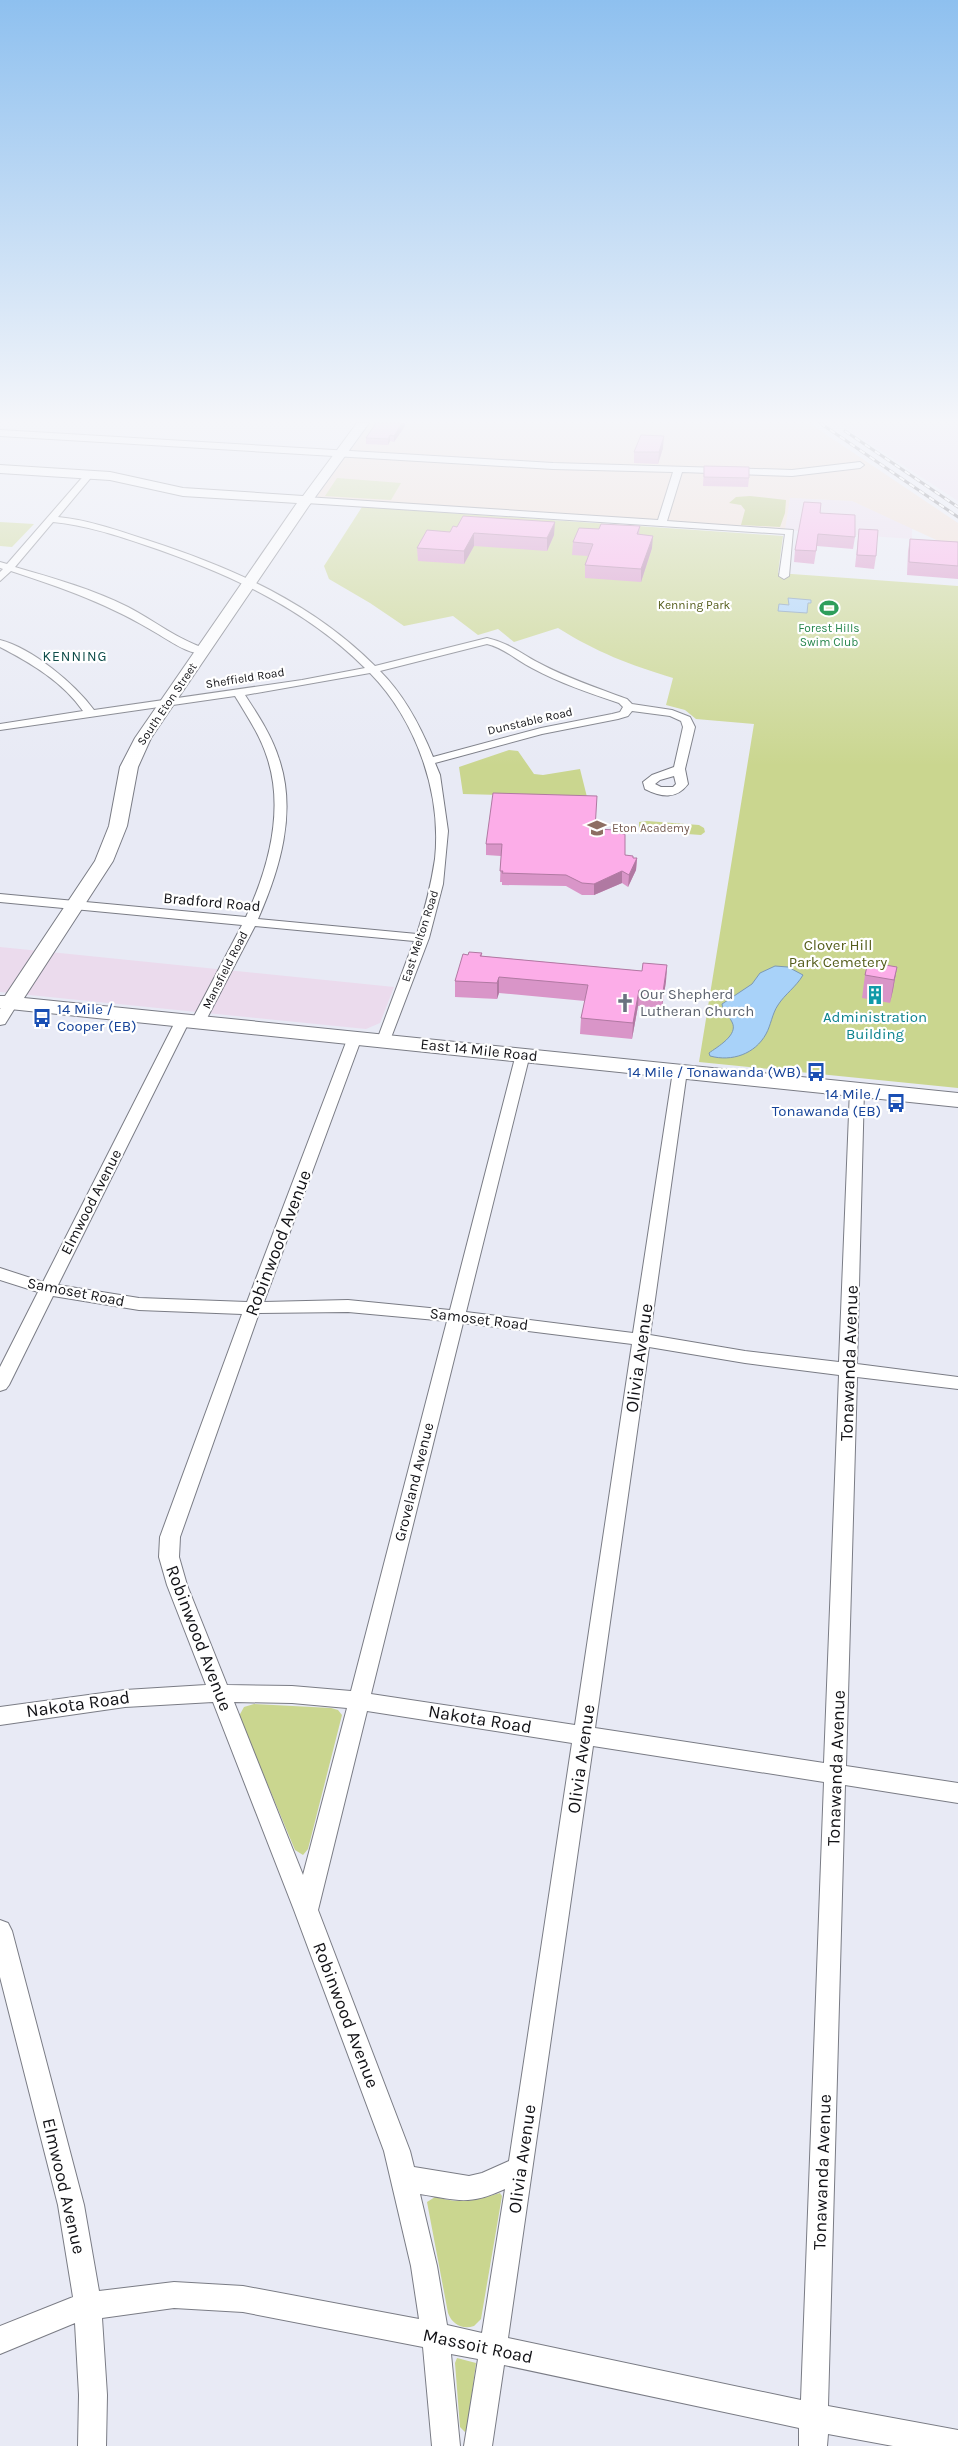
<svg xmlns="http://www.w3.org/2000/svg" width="958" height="2446" viewBox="0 0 958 2446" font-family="Karla,sans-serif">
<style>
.commercial{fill:#ebdbed}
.industrial{fill:#f2dccf}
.green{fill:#cad68f}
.forest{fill:#b4c266}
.water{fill:#a8d2f9;stroke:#7b98b5}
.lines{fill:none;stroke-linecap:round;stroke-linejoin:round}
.street-casing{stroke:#7a7c85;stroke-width:2}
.secondary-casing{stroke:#7a7c85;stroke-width:2}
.street{fill:#fff;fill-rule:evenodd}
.secondary{fill:#fff;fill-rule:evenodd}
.rail-casing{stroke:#6e6e75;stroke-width:3}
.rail{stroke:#fff;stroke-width:2;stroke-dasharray:6;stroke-linecap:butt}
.wall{fill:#d995c8}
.shaded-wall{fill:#b079a2}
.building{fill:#fcade8;stroke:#b079a2}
.labels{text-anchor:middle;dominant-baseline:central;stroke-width:4.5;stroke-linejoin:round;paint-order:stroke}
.far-park-label{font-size:12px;fill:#555e1c;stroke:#fff}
.far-leisure-label{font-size:12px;fill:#27864d;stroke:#fff}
.far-street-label{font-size:12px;fill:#121216;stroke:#fff}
.far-education-label{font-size:12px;fill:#785e54;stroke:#fff;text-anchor:start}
.far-neighbourhood-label{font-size:14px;letter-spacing:1px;fill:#0d4c49;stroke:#fff}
.street-label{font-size:15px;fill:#121216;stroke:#fff}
.park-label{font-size:15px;fill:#555e1c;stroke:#fff}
.worship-label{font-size:15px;fill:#5b616d;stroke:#fff;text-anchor:start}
.transit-label{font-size:15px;fill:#164399;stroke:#fff;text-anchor:end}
.culture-label{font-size:15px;fill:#0d838f;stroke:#fff}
.near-street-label{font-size:18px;fill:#121216;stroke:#fff}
</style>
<rect width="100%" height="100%" fill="#e8eaf5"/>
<path class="commercial" d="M838,423H958V501Z
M790,498L852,501L912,528V539L785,530Z
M0,947L50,952L394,987L380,1023L366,1029L0,992Z"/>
<path class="industrial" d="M370,423H809L958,523V550L852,501L790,498L785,530L319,499L317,496Z"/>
<path class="green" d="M337,478L401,483L391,500L325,496Z
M362,507L783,536L778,573L958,586V1088L699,1062L754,724L696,719L685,710L666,705L673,678C630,665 596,652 558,628L514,642L498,629L478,635L453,616L404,626L370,603L329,579L324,566Z
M0,522L34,524L12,547L0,546Z
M509,750L518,751L534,774L543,775L580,769L587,797L463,794L459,767Z
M647,821L699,825L704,828L705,832L701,835L645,831L639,828V822Z
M254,1704L331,1708L338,1710L342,1715L308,1849L303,1855L295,1850L239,1716L244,1707Z
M500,2193L502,2196L481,2319L474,2326C462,2330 452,2324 448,2313L427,2202L435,2197C462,2204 473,2201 500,2193Z
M457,2358L476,2363L467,2429L465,2432L460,2427L455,2363Z"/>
<path class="forest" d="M750,496L786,500L785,513L780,527L741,525L745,510L741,505L729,503L736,497Z"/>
<path class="water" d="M788,598L811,600V603H808L807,613L778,611L779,604L789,605Z
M775,966L788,967L803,975C796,987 785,994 778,1005C772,1014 771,1025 766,1034C755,1054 732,1062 710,1056L709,1053C717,1047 739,1035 732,1022C728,1014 723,1012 722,1004L752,984L760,973Z"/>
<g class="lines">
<g class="street-casing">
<path id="street" d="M0,430L553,463L792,470L860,462L864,465L860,468L792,476L682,472L667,521L793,530L789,576L784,579L779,576L785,534L306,503L301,500L306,497L658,520L673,472L553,469L0,436Z
M87,472L94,474L58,517C89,520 120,531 150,541C233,568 312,603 375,666L487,638C509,643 520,653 539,663C567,678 597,688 627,699L632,704L672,710L690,717L695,727L685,769L688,784C676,800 661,797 645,789L643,782L652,775L674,767L683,727L681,721L670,716L632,711L628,716L618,719L542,734L435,763L440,775L448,831L443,884L429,938L389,1043L384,1044L377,1040L414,941L255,926L205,1022L198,1026L193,1025L191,1022L242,925L0,902V894L246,917C268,869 285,810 267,757C260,735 247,716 235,696L0,730V724L83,711C63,682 31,663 0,647V640C32,648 75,684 94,710L302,680L365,668C304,607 225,572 145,545C115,535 85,525 53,522L15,567C53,578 92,589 128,607C155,621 178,640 207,649V653C192,657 170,641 158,634C111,605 63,588 11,571L0,581V572L3,569L0,568V562L7,564ZM487,644C504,648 516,660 532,668C560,683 589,693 619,703L623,707L620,712L612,714L541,728L433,757C420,725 404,695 380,671ZM370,673C416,720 442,793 435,859C431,885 425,909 417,934L258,919C280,869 297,812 279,759C272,736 258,715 245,695ZM674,776L676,784L673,787H661L655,784L660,780Z
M11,999L18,1003L5,1024L0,1025V1009L6,1000Z
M183,1016L190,1020L58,1285L139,1298L247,1302L348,1037L355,1033L362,1037L264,1302L348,1300L450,1310L516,1054L523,1050L530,1054L466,1312L633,1333L673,1071L680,1067L687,1071L650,1335L745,1351L839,1362L850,1089L857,1085L864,1089L857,1364L958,1377V1389L857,1377L846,1766L958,1783V1803L845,1785L828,2406L958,2430V2446H893L828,2434L827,2446H799V2428L504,2365L492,2446H464L478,2359L451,2354L460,2446H432L423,2347L243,2312L174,2308L102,2318L107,2395L106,2446H78L79,2395L75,2323L0,2354V2326L73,2297L58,2205L0,1977V1920L8,1923L12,1931L84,2205L99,2291L174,2282L243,2286L419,2319L411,2266L384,2151L294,1910L213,1702L125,1707L0,1725V1707L125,1690L206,1685L167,1585L159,1557L160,1537L242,1314L139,1310L53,1296L9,1385L6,1389L0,1391V1367L38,1292L0,1280V1268L43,1282L176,1020ZM348,1312L447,1321L351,1691L292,1686L227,1685L187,1585L179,1557L180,1537L259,1313ZM463,1323L632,1344L575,1725L371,1694ZM649,1347L745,1363L839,1375L824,1763L595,1728ZM234,1702L292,1703L347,1708L303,1875ZM367,1711L572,1743L509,2161L482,2173L469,2176L414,2167L410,2151L318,1910ZM593,1746L824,1782L801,2400L508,2338ZM505,2189L482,2333L447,2325L437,2266L420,2194C458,2200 468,2206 505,2189Z"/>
</g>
<g class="secondary-casing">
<path id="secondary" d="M357,423H369L308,507L151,738L138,767L127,826L113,861L24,998L958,1093V1107L0,1008V996H5L95,861L109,826L120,767L135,738L297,503L183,496L110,480L0,473V465L110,472L183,488L303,496Z"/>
</g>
<use href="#street" class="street"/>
<use href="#secondary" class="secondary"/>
<g class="rail-casing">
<path id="rail" d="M820,423L958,517
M845,431L958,507"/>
</g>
<use href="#rail" class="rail"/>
</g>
<path class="wall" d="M376,423H405V426L394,442L390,441L388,445L366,444V438Z
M663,448L658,464L634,463V452Z
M704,466L749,478L748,487L703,486Z
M821,503L820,513L855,537L853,549L817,546L814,564L794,562L795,550Z
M640,526L639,534L652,548L641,582L585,578V565L588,556L572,555L573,542L599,529Z
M859,529L876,556L874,569L855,567Z
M450,532L554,535L547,551L474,546L464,564L418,561L417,548Z
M910,539L958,542V579L907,575L908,551Z
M595,829L616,833L625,855L633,858H637L636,870L628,887L622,883L594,895H582L566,886L502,885V882H500L501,856L486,855V844Z
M482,953V956L642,971L667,965L666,981L662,1008L638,1006L632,1039L580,1034L581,1018L585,1001L499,993L497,999L455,997V981L468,955Z
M897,967L893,990L890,1003L862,998L865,975Z"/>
<path class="shaded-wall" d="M402,423H405V426L394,442V436Z
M390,435V441L388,445V439Z
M664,436L663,448L658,464L659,452Z
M555,522L554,535L547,551V538Z
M474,533V546L464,564V551Z
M653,536L652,548L641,582V569Z
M637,858L636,870L628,887L629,875Z
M622,871V883L594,895V884Z
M667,965L666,981L662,1008L663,992Z
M897,967L893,990L890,1003L894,980Z
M499,977V993L497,999V983Z
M639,990L638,1006L632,1039L633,1023Z"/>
<path class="building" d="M376,423H402L394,436L390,435L388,439L366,438Z
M641,435L664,436L659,452H634Z
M704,466L749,467V478L704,477Z
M804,502L821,503L820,513L855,515V537L818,534L816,551L795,550Z
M463,516L555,522L547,538L474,533L464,551L417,548L427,530L450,532L453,526L457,527Z
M601,524L640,526L637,534L653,536L641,569L585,565L593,544L573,542L579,528L599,529Z
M859,529L878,530L876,556L857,555Z
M910,539L958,542V566L909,562Z
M493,793L597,796L595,829L617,830L616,833L625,834V855L633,856V858H637L629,875L622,871L594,884L582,883L566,875L502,873L503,871H500L502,844H486Z
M469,952L482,953L480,956L642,971L643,963L667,965L663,992L639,990L633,1023L581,1018L588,985L499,977L497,983L455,981L463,954L468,955Z
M868,962L897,967L894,980L865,975Z"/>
<linearGradient id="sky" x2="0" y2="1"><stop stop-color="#8ec0ef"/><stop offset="0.55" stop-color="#f5f6fa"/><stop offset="1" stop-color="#f5f6fa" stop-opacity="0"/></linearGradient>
<rect width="958" height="766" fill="url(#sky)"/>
<defs>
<g id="stadium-bare" transform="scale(1.5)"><path d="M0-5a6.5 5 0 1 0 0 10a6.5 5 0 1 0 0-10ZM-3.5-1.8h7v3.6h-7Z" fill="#2e9e5b" stroke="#fff" stroke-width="2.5" paint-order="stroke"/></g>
<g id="school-bare" transform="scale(1.5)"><path d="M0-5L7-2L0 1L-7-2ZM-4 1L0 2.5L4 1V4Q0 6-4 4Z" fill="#8d6e63" stroke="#fff" stroke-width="2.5" paint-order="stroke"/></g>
<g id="building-bare" transform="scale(1.5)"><path d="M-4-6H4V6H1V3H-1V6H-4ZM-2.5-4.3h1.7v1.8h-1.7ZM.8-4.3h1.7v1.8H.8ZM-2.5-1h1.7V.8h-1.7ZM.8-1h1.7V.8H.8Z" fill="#0f9aa8" stroke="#fff" stroke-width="2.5" paint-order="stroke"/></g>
<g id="church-bare" transform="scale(1.5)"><path d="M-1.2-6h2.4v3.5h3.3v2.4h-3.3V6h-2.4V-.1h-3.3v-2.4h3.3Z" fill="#6b7280" stroke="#fff" stroke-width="2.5" paint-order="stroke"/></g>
<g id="bus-bare" transform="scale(1.5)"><path d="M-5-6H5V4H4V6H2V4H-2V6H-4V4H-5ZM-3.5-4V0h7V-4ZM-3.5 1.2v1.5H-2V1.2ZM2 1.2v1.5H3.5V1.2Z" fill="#1a4fb4" stroke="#fff" stroke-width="2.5" paint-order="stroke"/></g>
</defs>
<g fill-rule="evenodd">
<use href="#stadium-bare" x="829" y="608"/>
<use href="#school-bare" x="597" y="828"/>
<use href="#building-bare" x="875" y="995"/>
<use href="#church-bare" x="625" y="1003"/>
<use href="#bus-bare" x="42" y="1018"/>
<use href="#bus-bare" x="816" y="1072"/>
<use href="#bus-bare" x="896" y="1103"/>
</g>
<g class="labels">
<g class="far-park-label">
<text x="694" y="605">Kenning Park</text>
</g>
<g class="far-leisure-label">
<text x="829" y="628">Forest Hills<tspan x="829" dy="14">Swim Club</tspan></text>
</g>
<g class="far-street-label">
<text transform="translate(245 678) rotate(-9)">Sheffield Road</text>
<text transform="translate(167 704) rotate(-56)">South Eton Street</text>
<text transform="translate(530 721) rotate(-13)">Dunstable Road</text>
<text transform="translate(420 936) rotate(-72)">East Melton Road</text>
<text transform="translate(225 970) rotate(-63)">Mansfield Road</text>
</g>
<g class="far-education-label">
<text x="612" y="828">Eton Academy</text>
</g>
<g class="far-neighbourhood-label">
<text x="75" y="656">KENNING</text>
</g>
<g class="street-label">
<text transform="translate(212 902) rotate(5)">Bradford Road</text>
<text transform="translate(479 1050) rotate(6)">East 14 Mile Road</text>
<text transform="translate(91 1202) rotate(-63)">Elmwood Avenue</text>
<text transform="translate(76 1292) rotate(11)">Samoset Road</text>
<text transform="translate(479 1319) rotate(7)">Samoset Road</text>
<text transform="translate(414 1482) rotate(-76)">Groveland Avenue</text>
</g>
<g class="park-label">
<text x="838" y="945">Clover Hill<tspan x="838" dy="17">Park Cemetery</tspan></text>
</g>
<g class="worship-label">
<text x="640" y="994">Our Shepherd<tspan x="640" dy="17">Lutheran Church</tspan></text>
</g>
<g class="transit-label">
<text x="57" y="1009" text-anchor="start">14 Mile /<tspan x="57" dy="17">Cooper (EB)</tspan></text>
<text x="801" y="1072">14 Mile / Tonawanda (WB)</text>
<text x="881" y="1094">14 Mile /<tspan x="881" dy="17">Tonawanda (EB)</tspan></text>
</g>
<g class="culture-label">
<text x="875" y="1017">Administration<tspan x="875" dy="17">Building</tspan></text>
</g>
<g class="near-street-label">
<text transform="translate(278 1243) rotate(-69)">Robinwood Avenue</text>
<text transform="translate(639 1358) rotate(-82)">Olivia Avenue</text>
<text transform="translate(849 1363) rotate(-88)">Tonawanda Avenue</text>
<text transform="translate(199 1638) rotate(69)">Robinwood Avenue</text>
<text transform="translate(78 1704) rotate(-8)">Nakota Road</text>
<text transform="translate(480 1719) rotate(9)">Nakota Road</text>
<text transform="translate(581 1759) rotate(-82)">Olivia Avenue</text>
<text transform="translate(836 1768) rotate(-88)">Tonawanda Avenue</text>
<text transform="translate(346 2015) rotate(69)">Robinwood Avenue</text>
<text transform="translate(522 2159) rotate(-82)">Olivia Avenue</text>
<text transform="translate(822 2172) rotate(-88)">Tonawanda Avenue</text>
<text transform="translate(64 2186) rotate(77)">Elmwood Avenue</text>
<text transform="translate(478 2346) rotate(12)">Massoit Road</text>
</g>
</g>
</svg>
